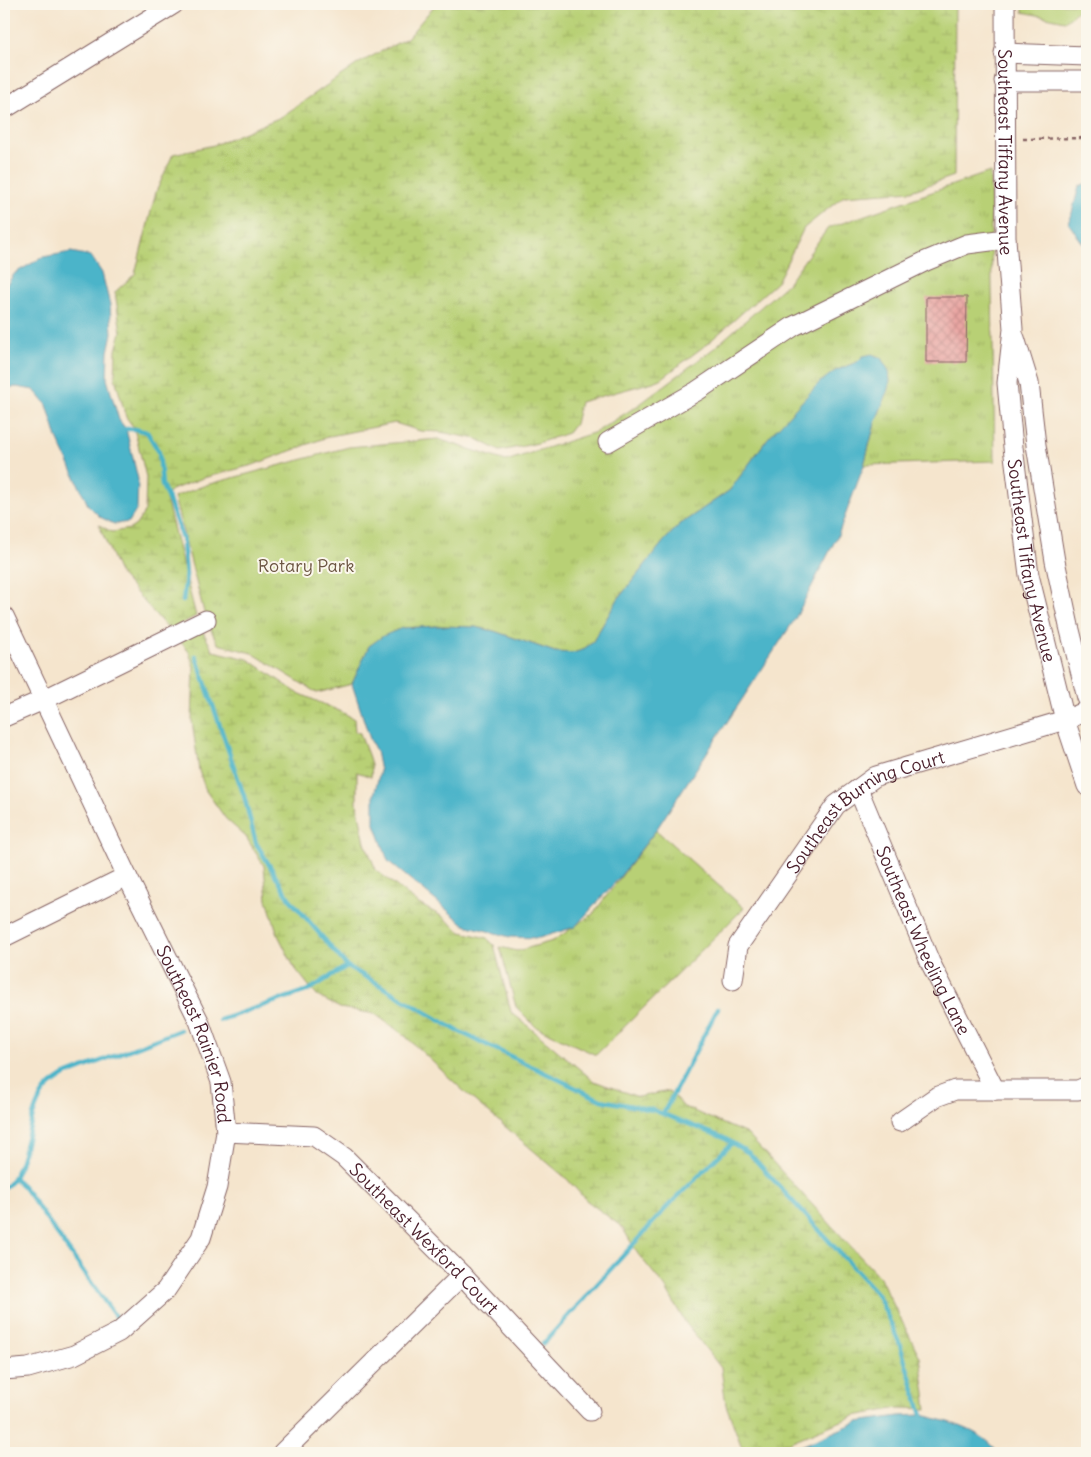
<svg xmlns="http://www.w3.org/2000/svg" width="1091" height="1457" viewBox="0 0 1091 1457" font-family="Delius,sans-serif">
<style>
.grass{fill:#b8d074;stroke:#817850}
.wetland{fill:url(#wetland-marsh);stroke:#817850}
.park{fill:url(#park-tufts);stroke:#817850}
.water{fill:#4bb4c9;stroke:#4a6a7a}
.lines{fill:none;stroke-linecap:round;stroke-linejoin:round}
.stream{stroke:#4bb4c9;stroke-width:4.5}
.building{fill:url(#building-cross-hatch)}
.minor-casing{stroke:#866464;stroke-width:21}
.path{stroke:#866464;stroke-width:2.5;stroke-dasharray:4 4;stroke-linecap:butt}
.minor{stroke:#fff;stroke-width:19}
.labels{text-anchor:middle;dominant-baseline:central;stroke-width:4;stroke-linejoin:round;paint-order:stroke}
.street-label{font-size:18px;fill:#4a1f2b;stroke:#fbf7ec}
.park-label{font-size:18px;fill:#6b5441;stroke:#fbf7ec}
</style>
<defs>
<pattern id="wetland-marsh" width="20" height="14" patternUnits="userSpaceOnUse" patternTransform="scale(1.25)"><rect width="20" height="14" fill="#b8d074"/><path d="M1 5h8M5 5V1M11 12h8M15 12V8" fill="none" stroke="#a0b265"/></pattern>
<pattern id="park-tufts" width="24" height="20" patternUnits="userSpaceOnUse" patternTransform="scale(1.25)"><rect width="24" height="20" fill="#b8d074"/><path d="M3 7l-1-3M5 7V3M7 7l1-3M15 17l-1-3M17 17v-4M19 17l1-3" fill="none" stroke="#a0b265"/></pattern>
<pattern id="building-cross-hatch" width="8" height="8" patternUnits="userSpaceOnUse" patternTransform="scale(1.25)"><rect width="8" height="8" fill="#e9a6a3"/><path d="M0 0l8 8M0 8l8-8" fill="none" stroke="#c98e8c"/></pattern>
</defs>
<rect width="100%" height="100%" fill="#fbf7ec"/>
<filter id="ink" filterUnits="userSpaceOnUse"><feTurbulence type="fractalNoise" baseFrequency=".02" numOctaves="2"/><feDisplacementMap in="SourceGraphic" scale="10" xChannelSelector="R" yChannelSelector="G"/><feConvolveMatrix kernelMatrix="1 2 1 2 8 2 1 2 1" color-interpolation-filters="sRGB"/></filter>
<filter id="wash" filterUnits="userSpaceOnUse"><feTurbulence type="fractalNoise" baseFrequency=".0096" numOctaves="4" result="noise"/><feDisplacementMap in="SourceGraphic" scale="20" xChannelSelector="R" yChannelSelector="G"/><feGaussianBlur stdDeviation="1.12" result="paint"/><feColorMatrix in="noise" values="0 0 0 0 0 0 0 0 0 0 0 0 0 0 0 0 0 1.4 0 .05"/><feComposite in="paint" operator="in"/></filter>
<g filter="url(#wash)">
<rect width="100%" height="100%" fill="#f5e5cd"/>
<path class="grass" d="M1023,4H1086L1065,21L1023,12Z"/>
<path class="wetland" d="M436,4H955L954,176L911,191L844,196L804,228L777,282L707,344L661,379L653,382L580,402L575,424L568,433L538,443L500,451L477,439L440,432L420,431L395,423L330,436L253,465L203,478L171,490L167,494L166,499L196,616L169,630L119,573L99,525L112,532L130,529L136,525L145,511L146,477L134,428L126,417L115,378L116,350L121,332L115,292L135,274L156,192L173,154L214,145L281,117L359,63L407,38Z
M202,630L213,651L248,659L296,692L344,713L354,719L355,732L360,733C364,748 374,762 371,777L357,772V803L365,843L376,870L419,904L443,917L461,932L487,938L494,945L511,1012L594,1081L638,1097L669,1091L684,1107L747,1134L880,1278L920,1357L927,1409L899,1408L854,1416L785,1444L771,1453H744L726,1405L721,1368L685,1322L665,1287L638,1254L622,1227L586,1200L567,1179L469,1096L404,1035L375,1014L340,1008L317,996L294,967L278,935L267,900L264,866L246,837L226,819L206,791L199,771L192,721L194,667L189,652L180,641Z"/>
<path class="park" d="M990,172L995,461L864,465L875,423L886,396L863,356L857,362L835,371L768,438L730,490L679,525L664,541L618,599L592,643L582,650L573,653L555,652L494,631L475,627L438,626L402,628L369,646L352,684L317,693L252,653L218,644L206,620L174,497L206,485L349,447L438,439L506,461L596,432L640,404L713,349L787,284L828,228Z
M656,830L744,908L596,1055L536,1027L516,1007L500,947L517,951L553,941L593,914Z"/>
<path class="water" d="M1087,183V249L1069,224L1079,186Z
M71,252L91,256L102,273L110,305L112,333L108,352L107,379L119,420L126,429L138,479L137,509L129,522L114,524L100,517L88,505L57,438L47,405L34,390L17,387L4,388V288L15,273L43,257Z
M872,354L881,358L889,371L890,381L886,396L875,423L864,465L838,535L795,619L656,830L619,878L575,927L539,938L510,937L465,925L388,861L374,821V795L380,771L376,751L370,739L352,684L369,646L383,636L402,628L438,626L475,627L494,631L555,652L573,653L582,650L592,643L618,599L664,541L679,525L730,490L768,438L819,383L835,371L857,362L863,356Z
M922,1415C949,1422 981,1429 999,1453H785L857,1422L899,1416Z"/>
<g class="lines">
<path class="stream" d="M126,429H135L147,432L159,452L162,485L171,506L183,541L186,575L183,601
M196,656L244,796L256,843L289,898L347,966L458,1031L601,1100L653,1110L724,1138L749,1153L878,1295L899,1342L922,1415
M220,1020L309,990L347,966
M663,1114L718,1008
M14,1178L23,1186L117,1319
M4,1188C28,1171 25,1118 44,1092C49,1085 57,1080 65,1075L180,1030
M543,1344L668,1206L732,1143"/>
</g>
<g id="blocks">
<path class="building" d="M926,297H967L966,362H926Z"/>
</g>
</g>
<g filter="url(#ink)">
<use href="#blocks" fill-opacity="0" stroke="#866464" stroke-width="1"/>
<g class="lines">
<g class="minor-casing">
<g id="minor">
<path id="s1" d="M1005,4L1006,239L1013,329L1007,383L1013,447L1029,575L1065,720L1087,786"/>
<path d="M1004,53L1087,56"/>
<path d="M1004,81H1087"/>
<path d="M4,109L174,4"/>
<path d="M1015,338L1029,383L1036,445L1055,561L1069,626L1087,698"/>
<path d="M608,442L697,391L794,326L926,261L967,244L1006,239"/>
<path id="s2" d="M4,616L127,876L199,1021L221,1082L226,1132L217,1187L201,1238L166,1290L119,1332L74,1355L28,1368L4,1370"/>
<path d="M4,717L43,700L206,620"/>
<path id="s3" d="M858,789L930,962L995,1090"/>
<path d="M4,937L127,876"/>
<path id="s4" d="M733,980L738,946L836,805L876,776L1065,720L1087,711"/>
<path d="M900,1122L936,1097L955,1090H1078L1087,1086"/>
<path id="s5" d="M226,1132L314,1136L344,1157L462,1275L590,1411"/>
<path d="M282,1453L462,1275"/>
</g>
</g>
<path class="path" d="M1023,139L1087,138"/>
<use href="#minor" class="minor"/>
</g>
</g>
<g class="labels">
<g class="street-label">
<text stroke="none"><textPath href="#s1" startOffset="148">Southeast Tiffany Avenue</textPath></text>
<text stroke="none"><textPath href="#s1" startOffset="559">Southeast Tiffany Avenue</textPath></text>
<text stroke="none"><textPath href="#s4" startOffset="226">Southeast Burning Court</textPath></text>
<text stroke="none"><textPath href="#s3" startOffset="165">Southeast Wheeling Lane</textPath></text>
<text stroke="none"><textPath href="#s2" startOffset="461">Southeast Rainier Road</textPath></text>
<text stroke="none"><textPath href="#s5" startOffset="239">Southeast Wexford Court</textPath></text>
</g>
<g class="park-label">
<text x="306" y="565">Rotary Park</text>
</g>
</g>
<rect width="1091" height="1457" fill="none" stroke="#fbf7ec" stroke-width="20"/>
</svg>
